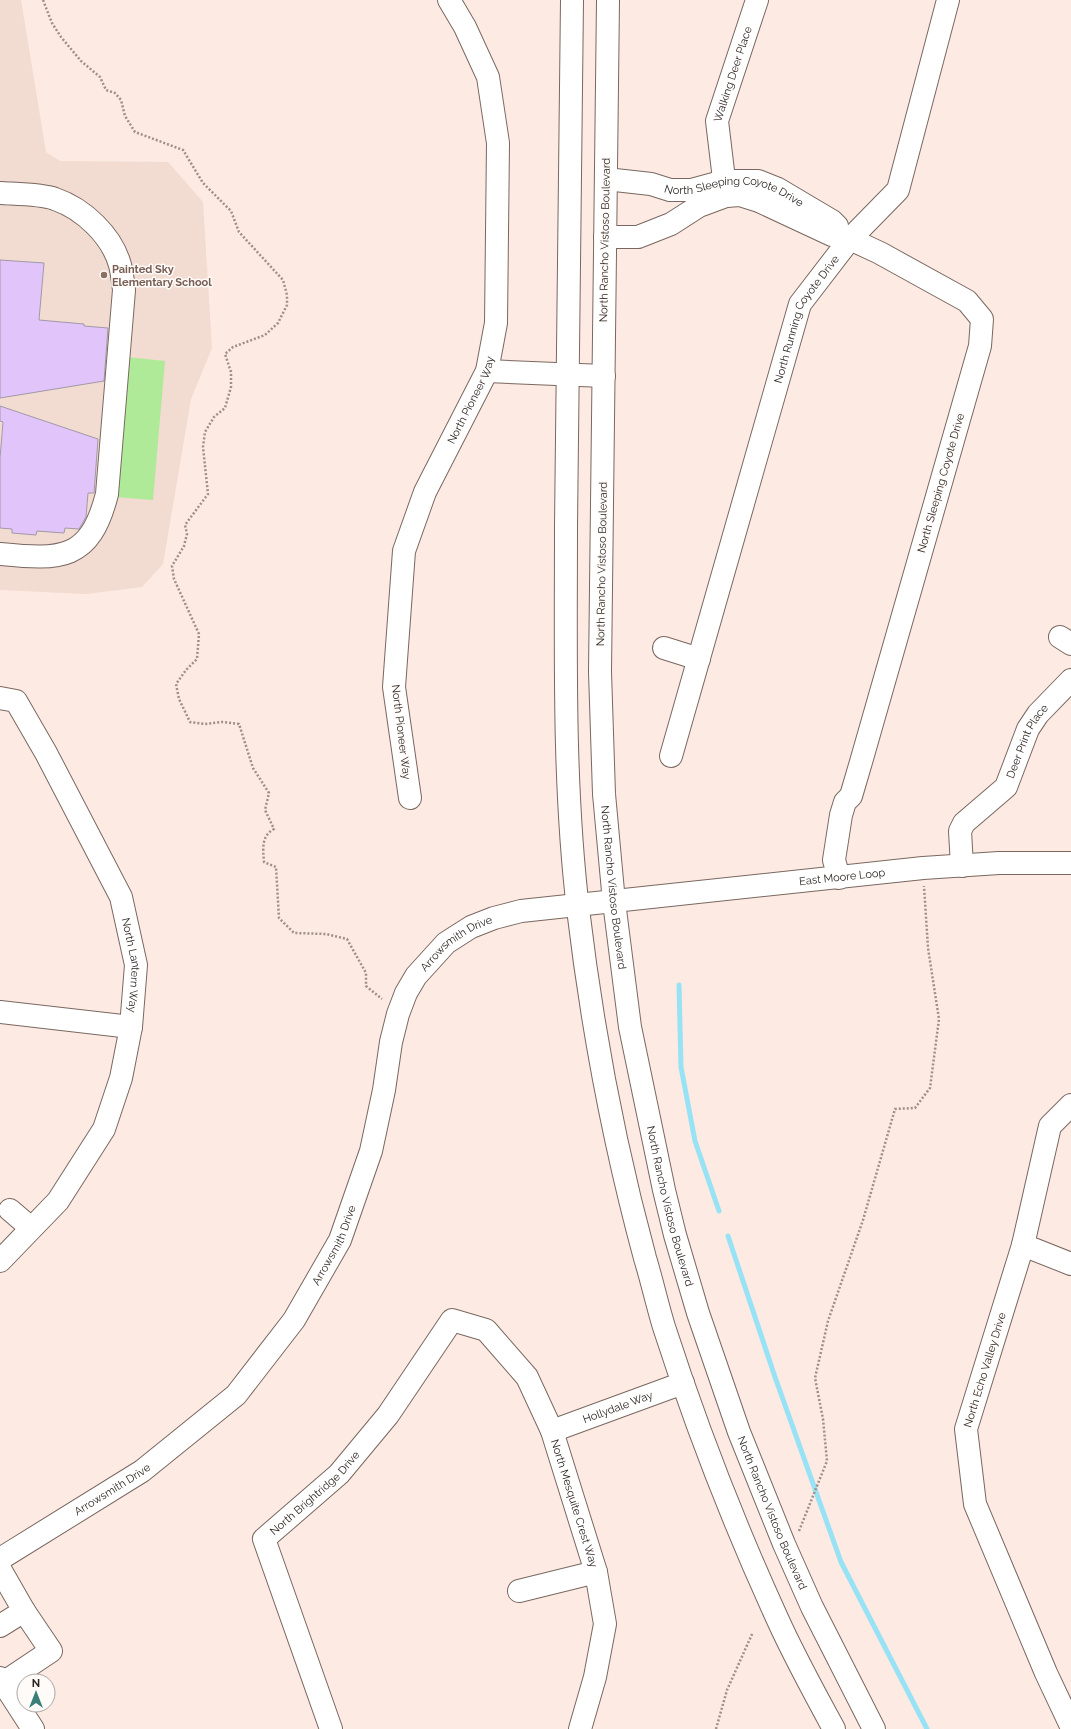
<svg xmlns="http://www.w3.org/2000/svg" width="1071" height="1729" viewBox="0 0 1071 1729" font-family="Raleway,sans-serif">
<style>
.education{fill:#f2dbd0}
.green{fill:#afea99}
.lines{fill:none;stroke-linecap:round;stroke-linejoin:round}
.stream{stroke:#98e2f5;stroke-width:5}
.building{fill:#e1c5fa;stroke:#a199a8}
.minor-casing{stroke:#796861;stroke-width:24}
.major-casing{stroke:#796861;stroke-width:24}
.path{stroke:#9d8f89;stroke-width:2.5;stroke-dasharray:2 2;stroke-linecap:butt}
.minor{stroke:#fff;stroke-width:22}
.major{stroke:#fff;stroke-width:22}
.education-dot{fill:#8d6e63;stroke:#fefbf9;stroke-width:1.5}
.labels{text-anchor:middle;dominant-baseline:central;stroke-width:3;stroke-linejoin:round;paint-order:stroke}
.street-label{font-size:11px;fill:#2c2522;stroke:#fefbf9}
.education-label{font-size:11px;font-weight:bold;fill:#785e54;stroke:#fefbf9;text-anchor:start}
</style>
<rect width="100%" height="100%" fill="#fdeae2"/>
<path class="education" d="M0,0H21L46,152L60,161L168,162L203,202L212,348L191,399L163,564L142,587L86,594L0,590Z"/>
<path class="green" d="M127,357L165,361L153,500L115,497Z"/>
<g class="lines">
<path class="stream" d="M679,985L681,1067L695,1141L719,1211
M728,1236L775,1377L841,1562L927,1729"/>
</g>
<path class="building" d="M0,260L44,263L39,320L84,324V326L108,328L104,381L0,398Z
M0,406L98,439L94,493H88L86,517L79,529L65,528L64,533L37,531L36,535L12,533V529L0,528V458L3,422L0,421Z"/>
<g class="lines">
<g class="minor-casing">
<g id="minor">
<path id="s1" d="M606,179L651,184L670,190H691L724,181H758L778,189L832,221L837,226"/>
<path d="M0,193C15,194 42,194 55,199C84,209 112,236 120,265C122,273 123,282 124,290L107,494C90,561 61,560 0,554"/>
<path id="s2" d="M726,196L717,121L757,0"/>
<path d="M605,237H638L671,224L699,206L726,196L740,195L759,201L832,235L850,239L880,253L967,301L982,319L980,346L861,762L851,796L845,802L841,815L834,860L839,878"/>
<path d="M487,371L604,376"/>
<path d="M1060,637L1071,644"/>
<path d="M664,648L699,659"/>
<path id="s3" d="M0,698L16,701L46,753L121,897L136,965L131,1027L121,1078L104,1129L58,1201L0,1261"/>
<path id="s4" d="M671,756L800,304L850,239L898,190L948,0"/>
<path id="s5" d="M410,798L394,687L404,551L425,492L487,371L496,323L498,143L488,77L465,27L449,0"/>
<path id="s6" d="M962,866L960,831L964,823L1006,787L1028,729L1038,714L1071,680"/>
<path d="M0,1012L131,1027"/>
<path d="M1071,1105L1050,1126L1023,1245L966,1429L975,1504L1046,1673L1071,1726"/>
<path d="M10,1210L31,1228"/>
<path d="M1023,1245L1071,1264"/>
<path id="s7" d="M552,1431L683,1383"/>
<path id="s8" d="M0,1559L142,1471L236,1395L294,1320L340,1240L371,1151L384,1090L391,1042L398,1014L406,993L416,976L446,943L471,927L494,918L521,911L923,868L999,863H1071"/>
<path d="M0,1569L24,1611L0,1626"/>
<path d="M519,1591L596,1572"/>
<path d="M0,1678L33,1729"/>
<path d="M3,1683L51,1651L24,1611"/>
<path id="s9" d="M331,1729L264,1539L339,1474L388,1415L452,1320L486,1330L527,1377L552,1431L596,1572L605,1624L595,1677L580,1729"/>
</g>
</g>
<g class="major-casing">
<g id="major">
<path d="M572,0C571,175 567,351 566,526C566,653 563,782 578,909C592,1027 614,1144 645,1258C652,1281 657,1304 664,1327C696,1426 734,1524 777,1618C794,1656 814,1692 834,1729"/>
<path id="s10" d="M608,0L600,672L604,794L614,902L630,1027L664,1190L675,1235L698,1313L739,1432L784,1544L812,1607L874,1729"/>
</g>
</g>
<path class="path" d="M43,0L52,23L61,37L81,61L100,77L106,90L115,93L121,100L125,116L135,132L183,150L203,183L231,211L239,232L283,280L287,295V305L278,323L265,335L233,347L225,354L231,372V387L225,408L214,417L205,432L203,447L208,494L185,525L187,534L184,546L172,566L174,579L199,634L197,659L186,670L176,684L179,699L190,722L205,724L222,722L239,724L253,768L269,793L265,810L274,829C261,836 263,849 264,862L276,867L279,918L294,933L326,934L347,939L366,973V986L382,999
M799,1531L827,1461L823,1419L815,1378L828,1321L863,1220L895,1109L915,1108L930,1088L939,1019L928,948L924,886
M716,1729L727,1690L753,1632"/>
<use href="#minor" class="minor"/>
<use href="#major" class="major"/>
</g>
<circle class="education-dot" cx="104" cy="275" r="4"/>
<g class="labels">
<g class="street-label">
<text stroke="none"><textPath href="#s2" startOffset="125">Walking Deer Place</textPath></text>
<text stroke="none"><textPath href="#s1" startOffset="132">North Sleeping Coyote Drive</textPath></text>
<text transform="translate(605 240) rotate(-89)">North Rancho Vistoso Boulevard</text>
<text stroke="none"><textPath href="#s4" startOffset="459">North Running Coyote Drive</textPath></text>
<text stroke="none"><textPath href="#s5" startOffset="414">North Pioneer Way</textPath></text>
<text transform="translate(941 483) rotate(-74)">North Sleeping Coyote Drive</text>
<text transform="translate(602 564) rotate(-89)">North Rancho Vistoso Boulevard</text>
<text transform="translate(401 732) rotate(83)">North Pioneer Way</text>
<text stroke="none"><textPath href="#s6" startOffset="150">Deer Print Place</textPath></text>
<text stroke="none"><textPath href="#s8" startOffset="1201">East Moore Loop</textPath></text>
<text stroke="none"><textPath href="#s10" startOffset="888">North Rancho Vistoso Boulevard</textPath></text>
<text stroke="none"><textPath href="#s8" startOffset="804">Arrowsmith Drive</textPath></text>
<text stroke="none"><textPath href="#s3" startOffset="308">North Lantern Way</textPath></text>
<text stroke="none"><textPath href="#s10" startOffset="1212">North Rancho Vistoso Boulevard</textPath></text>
<text stroke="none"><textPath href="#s8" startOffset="468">Arrowsmith Drive</textPath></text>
<text transform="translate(985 1370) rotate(-73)">North Echo Valley Drive</text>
<text stroke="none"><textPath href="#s7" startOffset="70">Hollydale Way</textPath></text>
<text stroke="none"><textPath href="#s8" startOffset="132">Arrowsmith Drive</textPath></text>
<text stroke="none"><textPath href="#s9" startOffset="270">North Brightridge Drive</textPath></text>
<text stroke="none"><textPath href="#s9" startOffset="725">North Mesquite Crest Way</textPath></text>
<text stroke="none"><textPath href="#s10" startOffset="1536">North Rancho Vistoso Boulevard</textPath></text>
</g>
<g class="education-label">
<text x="112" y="269">Painted Sky<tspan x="112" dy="13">Elementary School</tspan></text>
</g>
</g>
<g transform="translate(36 1693)"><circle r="19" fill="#fefbf9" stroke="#aaa5a3"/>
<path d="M0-3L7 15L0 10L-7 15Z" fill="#398079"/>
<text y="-6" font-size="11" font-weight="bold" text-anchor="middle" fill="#2c2522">N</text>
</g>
</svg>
